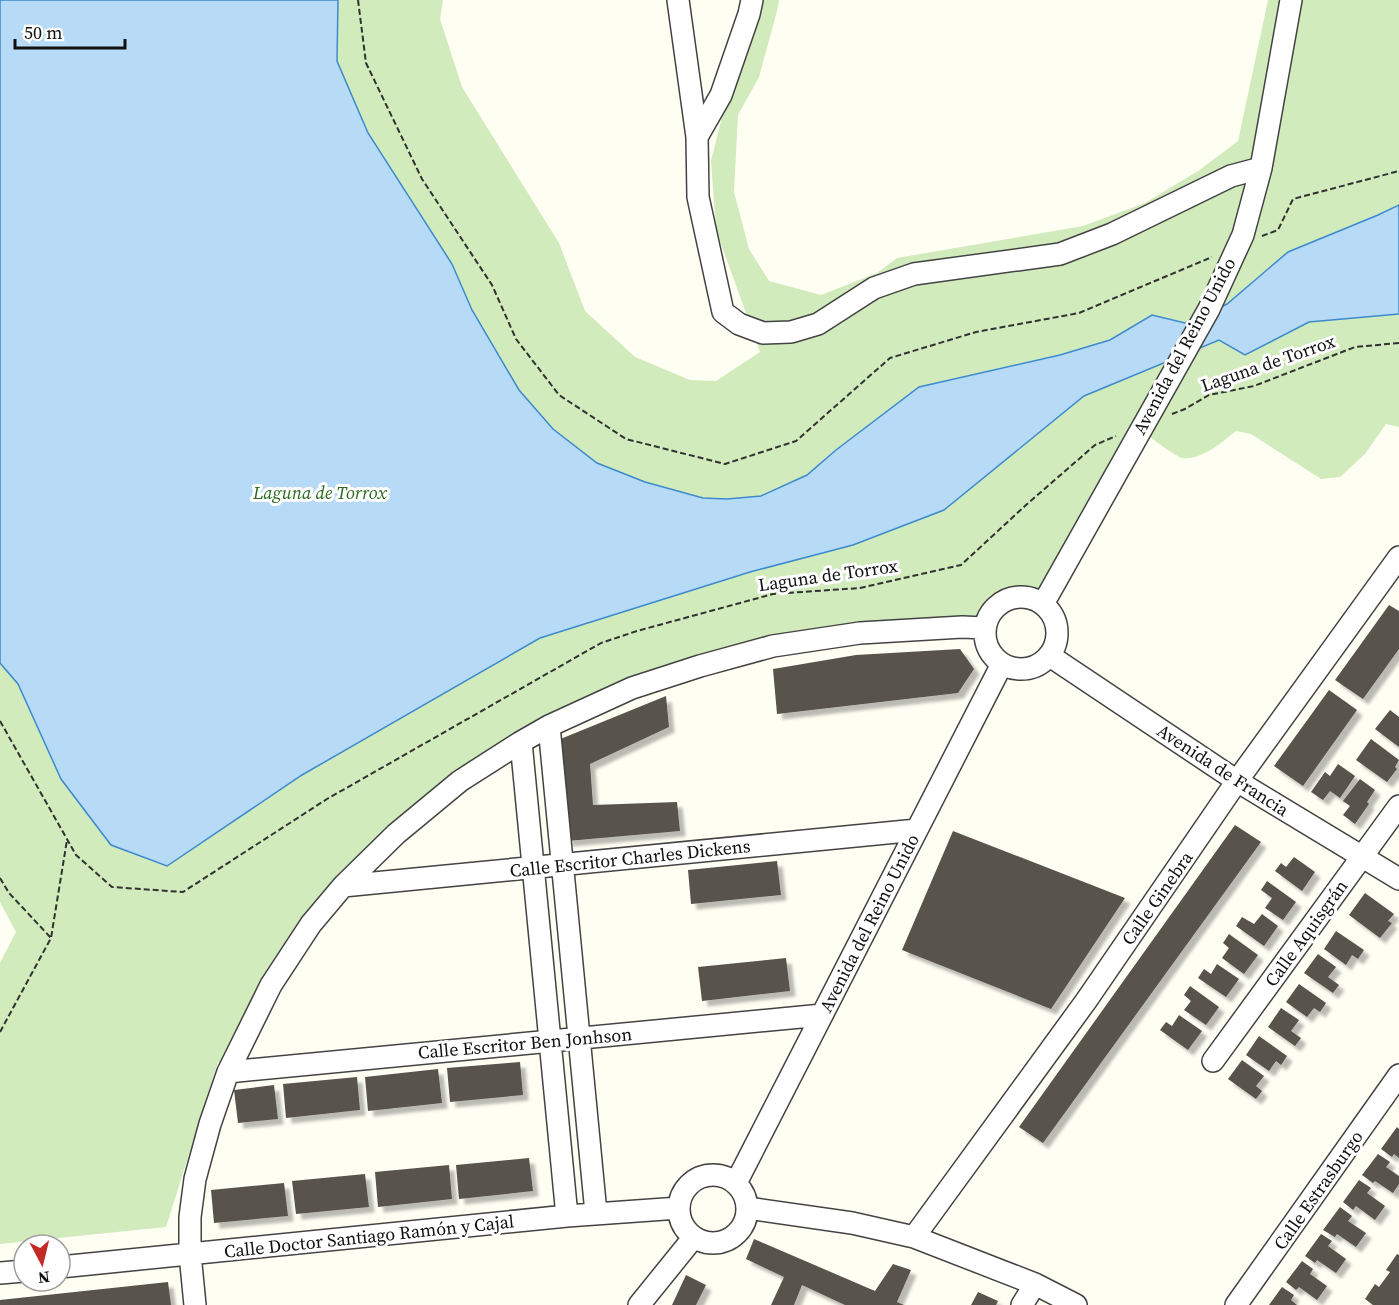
<svg xmlns="http://www.w3.org/2000/svg" width="1399" height="1305" viewBox="0 0 1399 1305" font-family="'Source Serif 4',serif">
<style>
.green{fill:#d1ebbc}
.water{fill:#b7daf7;stroke:#3d8acf;stroke-width:1.5}
.building{fill:#59524c;filter:url(#shadow)}
.lines{fill:none;stroke-linecap:round;stroke-linejoin:round}
.minor-casing{stroke:#434343;stroke-width:24}
.path{stroke:#323232;stroke-width:2;stroke-dasharray:6 3;stroke-linecap:butt}
.minor{stroke:#fff;stroke-width:21}
.labels{text-anchor:middle;dominant-baseline:central;stroke-width:6;stroke-linejoin:round;paint-order:stroke}
.street-label{font-size:18px;fill:#101010;stroke:#fff}
.park-label{font-size:18px;font-style:italic;fill:#296a1e;stroke:#fff}
</style>
<defs>
<filter id="shadow"><feDropShadow dx="5.5" dy="5.5" stdDeviation="1.5" flood-color="#0004"/></filter>
</defs>
<rect width="100%" height="100%" fill="#fffef3"/>
<path class="green" d="M0,0H443L440,19L462,87L559,243L585,311L635,357L690,380L716,381L760,352L716,230L711,161L751,0H779L777,11L759,77L738,115L734,192L749,249L769,281L821,295L877,273L897,258L1083,226L1145,203L1198,171L1238,141L1268,0H1399V427L1386,424L1365,454L1340,477L1321,479L1251,434L1236,431C1223,442 1200,461 1182,458C1175,456 1150,437 1143,432L1043,602C1013,593 999,606 982,629L773,647L551,725L343,883L228,1075L218,1062L166,1227L0,1244V963L16,932L0,902Z"/>
<path class="water" d="M0,0H338L337,61L368,133L452,264L472,310L519,390L553,429L597,463L645,482L703,498L727,499L761,496L807,475L836,450L919,387L1060,355L1110,340L1152,315L1185,323L1227,304L1288,252L1378,215L1399,205V314L1309,322L1245,355L1219,340L1084,396L944,510L853,545L750,572L540,638L302,775L167,866L111,845L61,779L18,684L0,663Z"/>
<path class="building" d="M1389,605L1399,611V649L1363,699L1335,680Z
M960,649L974,669L958,693L777,714L773,669L856,655Z
M1329,690L1357,710L1303,786L1274,766Z
M666,696L669,727L590,764L593,805L677,802L680,831L567,841L558,740Z
M1390,710L1399,717V747L1375,729Z
M1371,739L1399,760L1395,767L1397,769L1387,782L1356,760Z
M1338,764L1355,776L1340,798L1330,791L1323,800L1311,792L1325,772L1330,776Z
M1360,779L1375,790L1367,802L1369,804L1355,824L1343,815L1350,806L1343,801Z
M1235,825L1261,842L1043,1143L1019,1127Z
M953,831L1125,898L1051,1009L902,950Z
M1294,857L1315,872L1302,891L1275,871L1281,863L1286,867Z
M777,861L781,895L691,904L688,870Z
M1267,881L1296,902L1283,920L1265,908L1272,898L1261,890Z
M1365,893L1394,914L1388,921L1392,923L1380,938L1349,915Z
M1262,914L1278,926L1264,946L1236,926L1242,917L1254,924Z
M1336,931L1364,950L1358,959L1352,955L1346,965L1324,949Z
M1229,934L1258,955L1244,974L1222,958L1229,948L1223,943Z
M1318,954L1336,967L1328,977L1339,985L1333,993L1304,973Z
M786,958L790,991L702,1001L698,967Z
M1217,964L1239,979L1226,997L1198,978L1204,969L1211,974Z
M1299,984L1326,1003L1320,1012L1314,1008L1307,1017L1286,1002Z
M1190,986L1219,1007L1206,1025L1184,1010L1191,1001L1184,995Z
M1281,1008L1299,1020L1291,1031L1301,1038L1295,1046L1268,1027Z
M1179,1015L1202,1031L1188,1050L1160,1030L1166,1022L1172,1026Z
M1259,1036L1287,1056L1281,1065L1276,1061L1269,1071L1246,1055Z
M1242,1060L1264,1076L1256,1086L1262,1091L1256,1099L1228,1079Z
M520,1062L523,1095L450,1102L447,1068Z
M438,1069L442,1103L368,1111L365,1077Z
M357,1077L360,1110L286,1118L283,1084Z
M274,1085L278,1119L238,1123L234,1090Z
M1397,1127L1399,1129V1158L1394,1154L1392,1157L1381,1149Z
M1378,1154L1390,1162L1386,1167L1399,1176V1184L1393,1193L1375,1181L1373,1183L1362,1175Z
M529,1158L533,1191L459,1199L456,1165Z
M449,1165L452,1199L378,1207L375,1172Z
M365,1174L369,1207L296,1214L292,1181Z
M1359,1180L1371,1188L1367,1193L1385,1206L1375,1220L1356,1206L1353,1210L1343,1202Z
M284,1183L288,1216L214,1223L211,1190Z
M1340,1207L1352,1216L1348,1221L1366,1233L1356,1247L1337,1234L1335,1237L1323,1230Z
M1321,1234L1332,1241L1328,1246L1346,1259L1336,1273L1317,1260L1315,1263L1305,1256Z
M754,1239L875,1291L893,1264L911,1270L897,1302L904,1305H845L802,1285L794,1305H771L784,1277L746,1259Z
M1397,1254L1399,1255V1305H1373L1365,1299L1375,1284L1379,1287L1390,1272L1386,1270Z
M1302,1261L1313,1269L1310,1274L1327,1286L1317,1300L1299,1287L1296,1290L1286,1282Z
M686,1275L706,1285L696,1305H672Z
M168,1282L171,1305H0V1300Z
M1282,1287L1294,1295L1291,1300L1297,1305H1269Z
M978,1292L998,1301L996,1305H971Z"/>
<g class="lines">
<g class="minor-casing">
<path id="minor" d="M678,0L697,137L698,197L723,312L739,324L763,333L791,332L818,324L874,288L914,274L1060,254L1112,234L1231,176L1261,168
M697,137L721,95L749,14L752,0
M985 633a36 36 0 1 1 72 0a36 36 0 1 1-72 0Z
M1043,604L1209,309L1243,235L1261,168L1291,0
M1050,656L1237,781L1399,879
M549,726L596,1213
M521,742L567,1216
M343,886L917,830
M1213,1061L1399,806
M228,1072L822,1015
M679 1209a34 34 0 1 1 68 0a34 34 0 1 1-68 0Z
M736,1183L1002,664
M748,1208L852,1223L914,1237L1035,1284L1076,1305
M914,1237L1086,1001L1237,781L1399,557
M60,1267L567,1216L679,1208
M0,1273L24,1271
M195,1305L190,1254V1217L195,1179L210,1124L228,1072L271,985L311,924L343,886L396,834L460,781L521,742L549,726L632,688L700,666L773,646L860,633L962,627L985,628
M639,1305L694,1237
M1022,1305L1035,1284
M1236,1305L1399,1075"/>
</g>
<path class="path" d="M358,0L366,63L422,179L492,285L516,339L559,395L626,439L725,464L796,441L890,358L976,332L1079,313L1212,257
M1262,236L1278,230L1293,199L1399,171
M1172,414L1185,409L1209,395L1254,386L1355,347L1399,343
M0,721L76,855L112,887L183,892L327,799L601,643L637,631L773,594L860,588L961,565L1026,505L1095,445L1116,436
M0,878L9,893L51,938
M0,1032L51,938L67,840"/>
<use href="#minor" class="minor"/>
</g>
<g class="labels">
<g class="street-label">
<text transform="translate(1184 346) rotate(-62)">Avenida del Reino Unido</text>
<text transform="translate(1268 363) rotate(-19)">Laguna de Torrox</text>
<text transform="translate(828 575) rotate(-8)">Laguna de Torrox</text>
<text transform="translate(1223 770) rotate(33)">Avenida de Francia</text>
<text transform="translate(630 858) rotate(-6)">Calle Escritor Charles Dickens</text>
<text transform="translate(1157 898) rotate(-55)">Calle Ginebra</text>
<text transform="translate(869 923) rotate(-63)">Avenida del Reino Unido</text>
<text transform="translate(1306 933) rotate(-54)">Calle Aquisgrán</text>
<text transform="translate(525 1043) rotate(-5)">Calle Escritor Ben Jonhson</text>
<text transform="translate(1318 1190) rotate(-55)">Calle Estrasburgo</text>
<text transform="translate(369 1236) rotate(-6)">Calle Doctor Santiago Ramón y Cajal</text>
</g>
<g class="park-label">
<text x="320" y="492">Laguna de Torrox</text>
</g>
</g>
<g transform="translate(42 1263) rotate(173)"><circle r="28" fill="#ffffff" stroke="#9f9f9f" stroke-width="1.5"/>
<path d="M0-4.5L10 22L0 15L-10 22Z" fill="#c32925"/>
<text y="-9" font-size="16" font-weight="bold" text-anchor="middle" fill="#101010">N</text>
</g>
<path d="M15 39v9h110v-9" fill="none" stroke="#101010" stroke-width="3"/>
<text x="24" y="39" font-size="18" fill="#101010" stroke="#ffffff" stroke-width="4.5" paint-order="stroke">50 m</text>
</svg>
